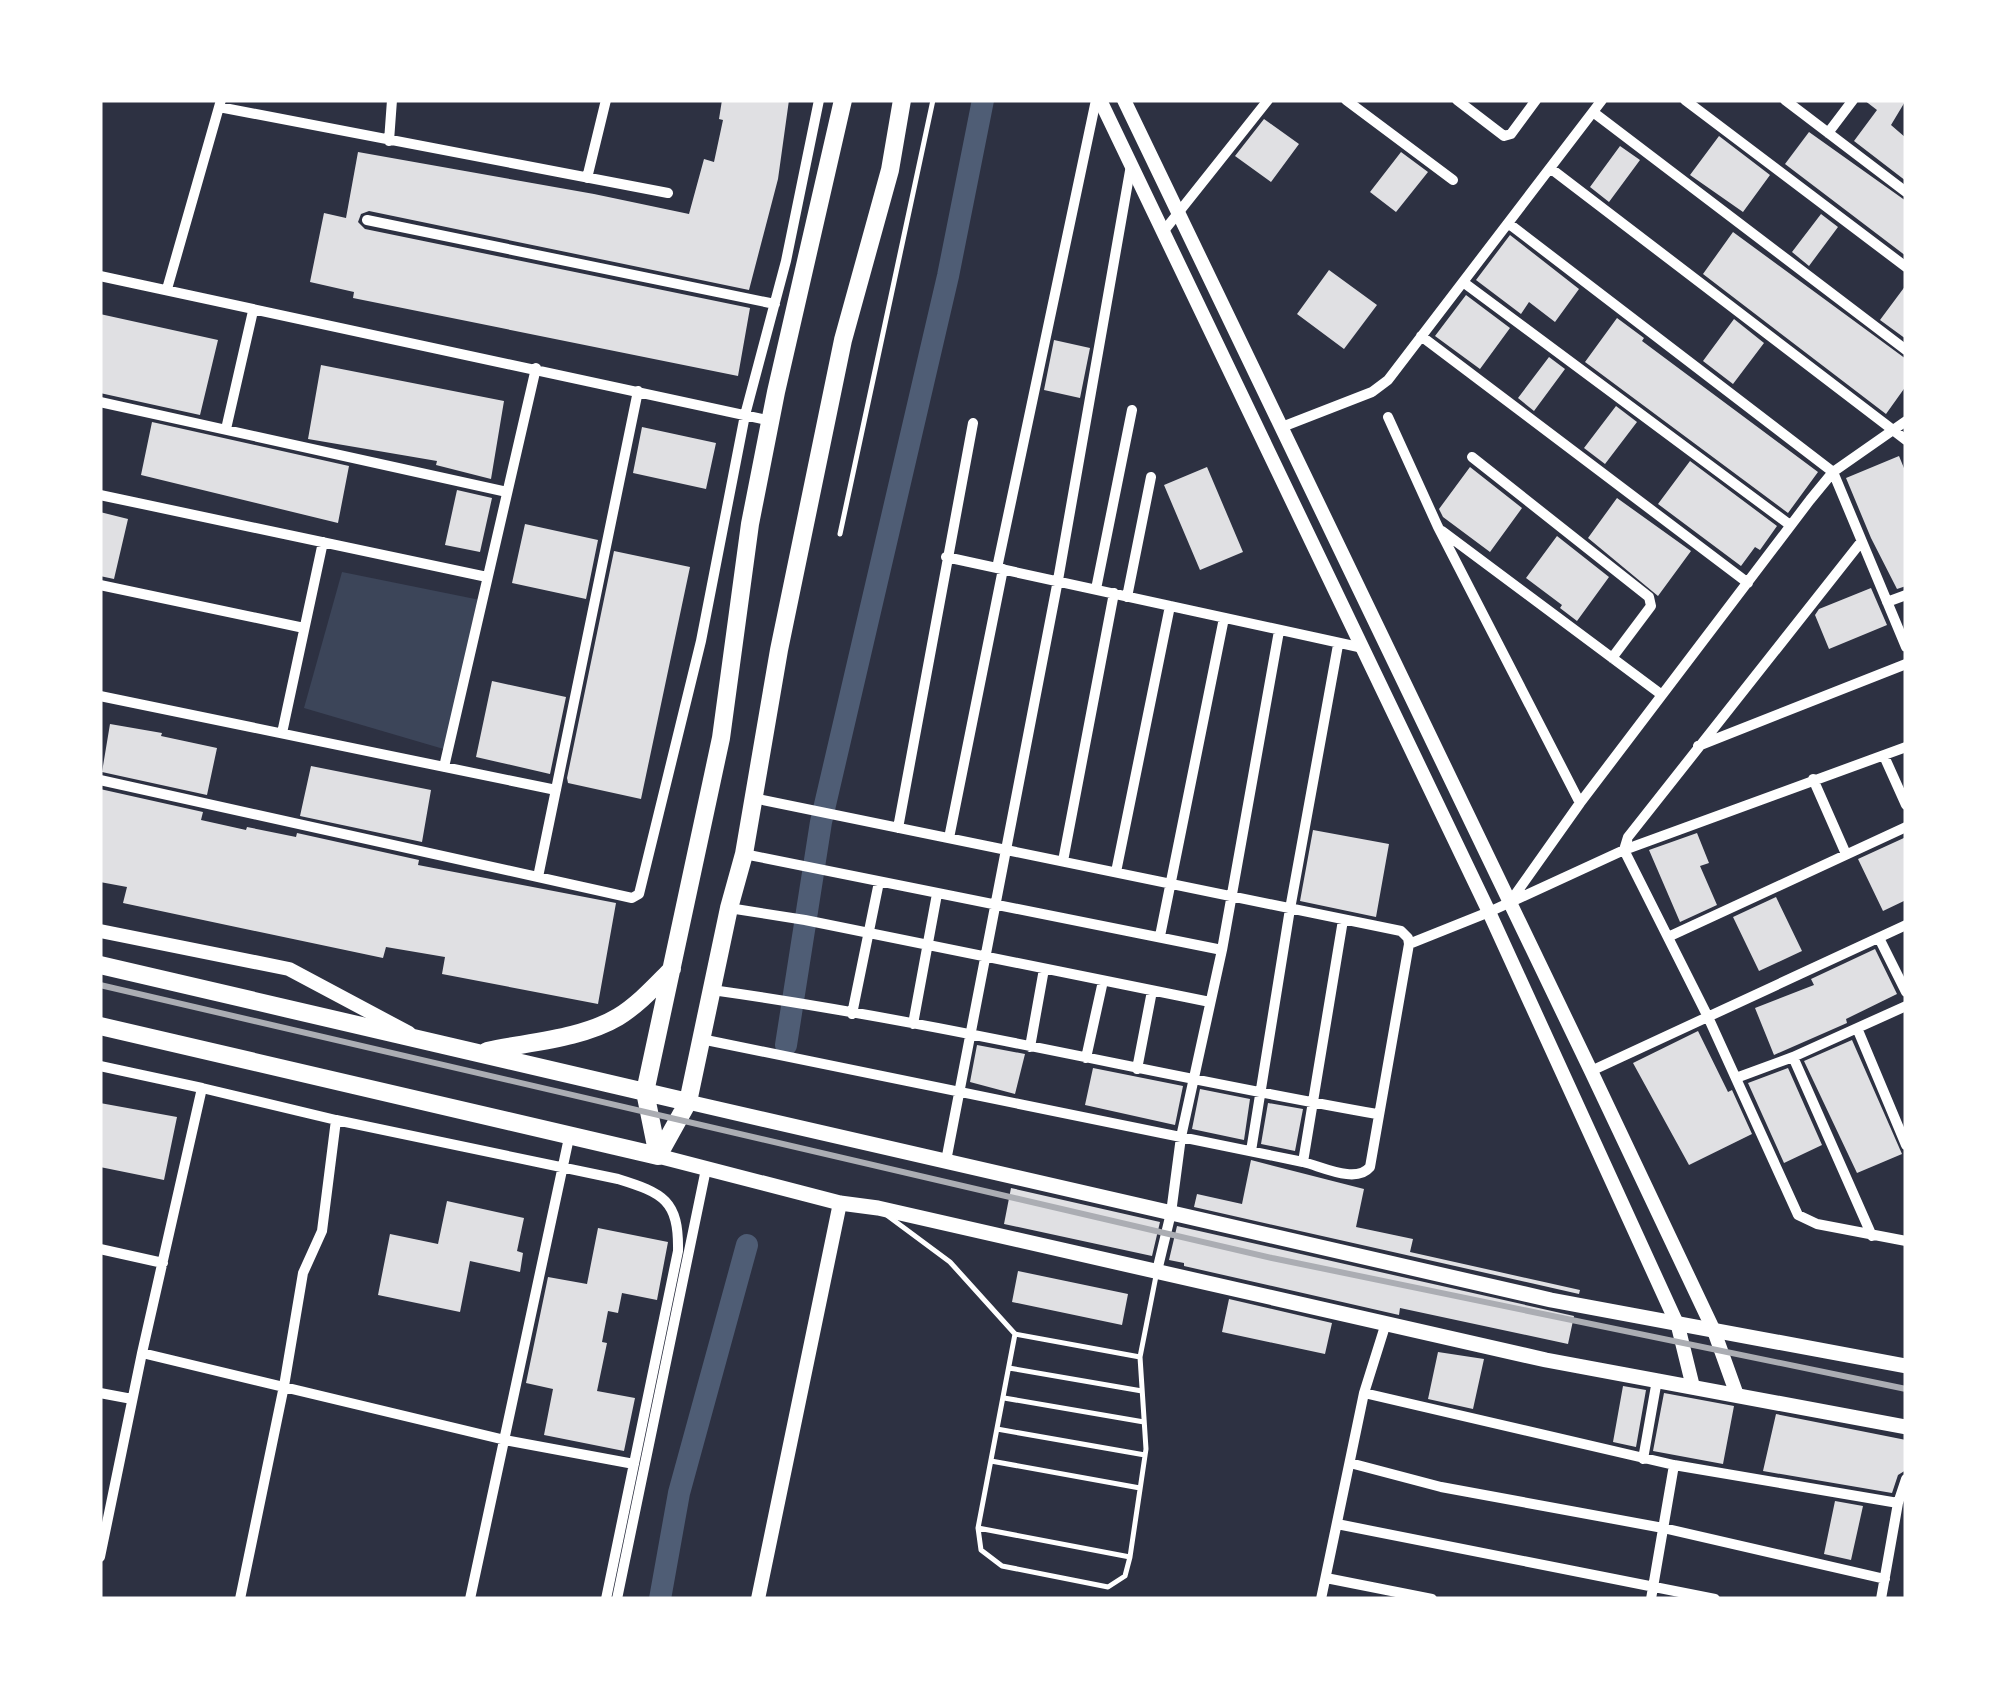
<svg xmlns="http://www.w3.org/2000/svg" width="2006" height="1699" viewBox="0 0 2006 1699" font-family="Cabin,sans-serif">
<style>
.green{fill:#3c4559}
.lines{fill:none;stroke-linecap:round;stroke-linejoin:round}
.canal{stroke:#4f5d75;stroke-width:22}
.building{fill:#e0e0e3}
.service{stroke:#fff;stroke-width:5}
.minor{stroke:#fff;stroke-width:10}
.tertiary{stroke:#fff;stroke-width:14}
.secondary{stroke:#fff;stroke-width:15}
.primary{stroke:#fff;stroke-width:18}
.rail{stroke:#abadb3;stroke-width:6}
</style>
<rect width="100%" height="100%" fill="#2d3142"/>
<path class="green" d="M342,572L485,601L447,750L304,708Z"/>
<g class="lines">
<path class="canal" d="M786,1045L821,822L948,276L983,100
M660,1599L679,1493L747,1245"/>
</g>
<path class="building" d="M722,100H789L778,179L749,290L369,211L361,214L358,222L365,229L750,308L738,376L353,298L354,292L310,282L324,213L346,218L358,152L594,194L689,214L704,159L714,162L723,120L719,119Z
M1864,100H1906L1891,125L1906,138V181L1854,141L1877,110Z
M1264,119L1299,144L1271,182L1235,156Z
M1809,132L1906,201V256L1785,164Z
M1719,136L1770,175L1743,212L1690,175Z
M1620,146L1640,160L1609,202L1590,187Z
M1401,152L1428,172L1396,212L1370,192Z
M1821,214L1838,227L1809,266L1792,252Z
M1733,232L1906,359V386L1886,414L1703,274Z
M1510,235L1579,289L1555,322L1529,302L1521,314L1476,280Z
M1329,270L1377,305L1344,349L1297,314Z
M1906,285V339L1880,320Z
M1466,295L1510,328L1480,369L1435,336Z
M100,314L218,340L200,415L100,393Z
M1617,318L1644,338L1642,341L1818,472L1788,513L1585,362Z
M1734,319L1764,343L1733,384L1703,361Z
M1054,340L1090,348L1080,398L1044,390Z
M1549,357L1565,369L1534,411L1518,398Z
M321,365L504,401L491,479L436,465L437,461L308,439Z
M1616,406L1637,422L1605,464L1584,448Z
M152,422L349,466L338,523L141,475Z
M642,427L716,443L706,489L633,473Z
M1899,456L1906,473V586L1897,589L1871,538L1846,478Z
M1690,461L1777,526L1760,550L1755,547L1741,566L1658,504Z
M1207,467L1243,552L1200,570L1164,485Z
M1470,467L1522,508L1490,552L1443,517L1439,509Z
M457,490L492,498L480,552L445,545Z
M1617,498L1691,551L1658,596L1588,538Z
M100,512L128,519L114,579L100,576Z
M525,524L598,540L586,599L512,583Z
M1557,536L1609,577L1577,621L1560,608L1562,605L1526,578Z
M614,551L690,567L641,799L568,783L567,778Z
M1871,588L1887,625L1829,649L1815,615L1819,609Z
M492,681L566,697L550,774L476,757Z
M110,724L162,733L161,736L217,748L207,795L102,772Z
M311,766L431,790L422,842L300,816Z
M100,789L203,812L201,820L246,830L247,827L296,837L297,833L419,860L418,865L616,903L598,1004L442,974L445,957L386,947L383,958L123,903L127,887L100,882Z
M1313,830L1389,844L1376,917L1300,901Z
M1697,833L1709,863L1700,866L1717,905L1680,922L1649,850Z
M1906,837V900L1883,911L1858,859Z
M1776,897L1802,951L1759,971L1733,917Z
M1875,949L1897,994L1846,1019L1847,1023L1774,1055L1755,1008L1814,985L1811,979Z
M1698,1031L1728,1092L1732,1090L1752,1134L1689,1165L1633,1063Z
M1852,1040L1902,1154L1857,1173L1804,1061Z
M977,1045L1025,1054L1015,1094L970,1082Z
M1093,1068L1183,1086L1175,1125L1085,1105Z
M1788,1068L1822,1145L1784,1163L1748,1083Z
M1200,1089L1250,1099L1244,1140L1192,1129Z
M100,1103L177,1117L164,1180L100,1167Z
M1268,1103L1303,1109L1295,1151L1261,1144Z
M1251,1160L1364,1189L1356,1227L1413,1239L1410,1252L1580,1290L1579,1294L1194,1207L1197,1194L1242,1204Z
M1011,1188L1160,1222L1152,1256L1004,1224Z
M447,1201L524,1218L517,1251L523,1253L520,1272L470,1261L460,1312L378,1295L390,1234L438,1244Z
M1177,1226L1574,1316L1568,1344L1400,1308L1399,1315L1184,1266V1263L1169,1260Z
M598,1228L668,1242L657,1300L622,1293L618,1313L608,1311L602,1342L607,1343L597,1391L635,1398L624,1451L544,1435L553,1389L526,1383L548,1277L587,1284Z
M1018,1271L1128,1294L1122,1325L1012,1302Z
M1229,1299L1332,1323L1325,1354L1222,1332Z
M1438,1352L1484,1359L1473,1409L1428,1399Z
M1623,1386L1646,1390L1636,1447L1613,1442Z
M1664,1393L1734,1406L1723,1464L1653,1451Z
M1776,1414L1906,1440V1470L1898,1475L1892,1493L1763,1471Z
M1835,1501L1863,1506L1851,1560L1824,1554Z"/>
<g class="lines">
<path class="service" d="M840,534L933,100
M888,1216L950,1262L1015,1334L1140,1357
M1015,1334L978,1528L981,1550L1002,1566L1108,1587L1125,1576L1130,1557L1146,1449L1140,1357L1156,1276
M1009,1368L1142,1391
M1004,1398L1144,1422
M997,1429L1145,1455
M991,1461L1140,1488
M978,1528L1130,1557"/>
<path class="minor" d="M1346,100L1453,180
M1457,100L1504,136L1511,134L1536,100
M1685,100L1906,267
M1785,100L1906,192
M219,107L668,193
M1593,112L1906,350
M1828,133L1853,100
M389,141L392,100
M1550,168L1906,440
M587,178L606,100
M367,220L775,304
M1508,223L1833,472L1906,647
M1163,232L1268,100
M100,276L771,421
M1463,282L1790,525
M167,289L221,100
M1421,336L1748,583
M100,402L507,492
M1388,417L1438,527L1580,803
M1282,427L1372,392L1388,380L1602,100
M226,429L253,311
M1472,457L1649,597L1651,606L1612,658
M100,495L487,577
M1442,531L1662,695
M1861,542L1628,837L1624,850L1708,1017L1798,1215L1817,1224L1906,1241
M946,557L1363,648
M997,568L1096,100
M100,585L304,628
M1096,589L1132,410
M1127,597L1151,477
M1887,602L1906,595
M100,696L556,790
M282,733L323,542
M1698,746L1906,664
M1884,756L1906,805
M444,767L536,368
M1813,779L1846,854
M100,780L632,898L639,894L701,641L745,415L786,261L819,100
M898,828L973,423
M949,838L1003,569
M744,854L1222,950
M1063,861L1114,593
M1116,872L1170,606
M538,877L638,391
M1510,902L1580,803L1810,500L1833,472L1906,421
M729,908L805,920L1210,1002
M1160,936L1224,618
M1668,937L1906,827
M1879,938L1906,992
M1409,944L1489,912L1624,850L1906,747
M712,990C935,1021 1155,1075 1377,1114
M852,1014L879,882
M913,1024L937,894
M1857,1028L1906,1145
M701,1039L1303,1162C1323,1167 1356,1184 1370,1167L1409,944L1408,938L1401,931L753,798
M1030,1047L1044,969
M1793,1057L1872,1236
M1086,1058L1103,981
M100,1066L202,1088L142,1353L100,1557
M1137,1069L1152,991
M1591,1071L1906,925
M1736,1078L1793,1057L1906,1006
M202,1088L336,1120L618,1179C663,1193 679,1200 678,1251L606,1599
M1251,1151L1290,909L1338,645
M946,1161L1058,580L1131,165
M1303,1162L1343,920
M100,1249L163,1263
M1157,1271L1171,1213L1181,1137L1222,950L1279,631
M142,1353L505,1440L634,1464
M100,1393L132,1399
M1364,1393L1674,1465L1898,1503
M1643,1459L1657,1380
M1350,1463L1441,1487L1663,1528L1885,1579
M1337,1524L1715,1599
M1326,1578L1432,1599
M240,1599L284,1386L303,1273L322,1231L336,1120
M470,1599L570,1133
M617,1599L706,1169
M1321,1599L1364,1393L1386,1323
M1651,1599L1674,1465
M1881,1599L1898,1503L1906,1479"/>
<path class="tertiary" d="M1100,100L1489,912L1678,1326L1693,1387
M1124,100L1591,1071L1714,1331L1737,1395
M100,931L289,969L409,1033
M758,1599L840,1203"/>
<path class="secondary" d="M688,1102L1551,1300L1906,1366
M658,1156L840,1203L878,1208L1546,1360L1906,1427"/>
<path class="primary" d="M100,965L688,1102
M100,1026L658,1156
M487,1051C528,1042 581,1039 618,1017C639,1004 655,986 672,969
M658,1156L688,1102L729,908L744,854L779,650L843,340L890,170L902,100
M658,1156L645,1092L721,738L750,524L776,392L843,100"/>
<path class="rail" d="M100,985L1272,1258L1906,1389"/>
</g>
<rect width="2006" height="1699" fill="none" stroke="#ffffff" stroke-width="205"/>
</svg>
